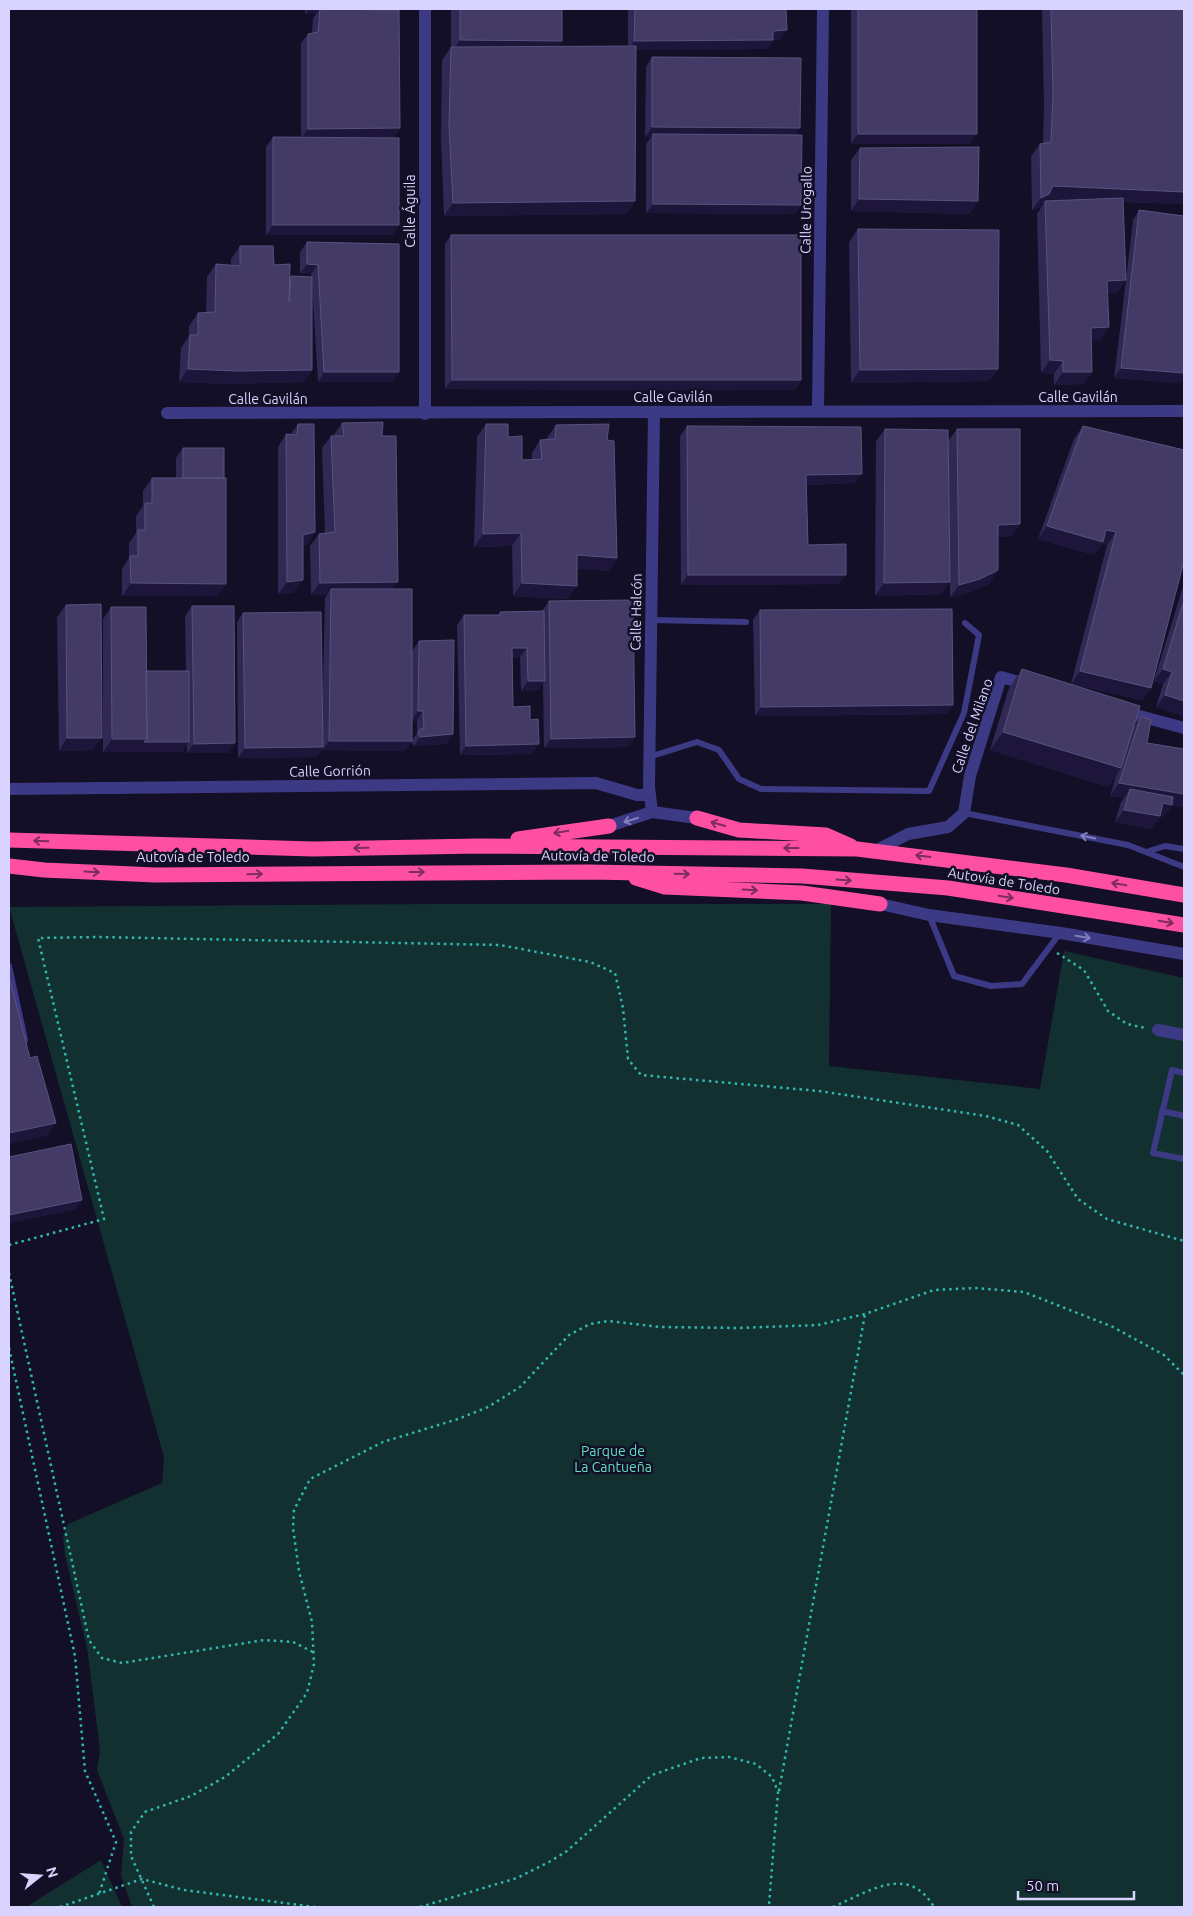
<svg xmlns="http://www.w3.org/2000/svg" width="1193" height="1916" viewBox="0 0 1193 1916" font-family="Ubuntu,sans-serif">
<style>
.green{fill:#12302f}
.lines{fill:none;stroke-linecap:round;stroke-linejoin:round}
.path{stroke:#2fb8b0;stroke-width:2.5;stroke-dasharray:2.5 4;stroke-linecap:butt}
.lane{stroke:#3d3a85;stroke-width:6}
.street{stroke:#3d3a85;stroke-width:12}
.highway{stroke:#ff4fa3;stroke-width:15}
.wall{fill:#312854}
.shaded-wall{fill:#1d163a}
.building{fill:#433a66;stroke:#5a527e}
.oneway{stroke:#837fbc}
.oneway2{stroke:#7d2c5e}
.labels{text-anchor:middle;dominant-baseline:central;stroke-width:5;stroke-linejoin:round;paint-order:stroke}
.street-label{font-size:14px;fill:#d9d4ff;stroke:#130f26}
.park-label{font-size:14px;fill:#5fe0c0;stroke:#130f26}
</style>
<rect width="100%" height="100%" fill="#130f26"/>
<path class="green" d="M438,904H831L829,1066L1040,1089L1064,951L1184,978V1907H132L121,1876L124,1839L97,1770L100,1750L87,1648L65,1555L63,1536L68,1524L162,1483L164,1457L9,907Z
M101,1860L122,1907H26Z"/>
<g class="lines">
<path class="path" d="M1057,953L1084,970L1108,1011L1127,1024L1146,1028
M9,1245L104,1219L38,938L98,937L500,945L590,962L615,973L623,1008L628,1059L641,1075L819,1091L986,1116L1018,1125L1047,1151L1078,1199L1107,1219L1184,1241
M9,1273L89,1640L102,1658L122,1663L264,1640L293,1642L313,1652
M9,1348L75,1656L85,1771L116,1842L99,1894
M779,1791L865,1314
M60,1907L142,1879L184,1890L315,1907
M154,1907L131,1856V1832L145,1812L191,1796L225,1777L278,1734L307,1693L314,1664L312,1622L299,1571L293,1528L294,1510L310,1479L383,1442L458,1419L488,1407L520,1387L569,1335L590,1324L608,1321L660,1327L737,1328L818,1325L865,1314L934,1290L975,1288L1024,1292L1113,1327L1164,1355L1184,1375
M420,1907L517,1878L549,1862L567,1851L652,1775L701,1758L729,1757L756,1764L772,1777L778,1792L769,1905L772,1907
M833,1907C868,1892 908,1863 934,1907"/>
<path class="lane" d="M651,620L746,622
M649,757L697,742L719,750L739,779L761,789L929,791L964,713L979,635L965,623
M964,813L1128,845L1184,867
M1149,851L1165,846L1184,849
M929,915L954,976L991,986L1022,984L1060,933
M9,966L25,1040
M1184,1073L1172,1070L1153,1153L1184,1159
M1162,1111L1184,1116"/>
<path class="street" d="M818,411L823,9
M167,413L1184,411
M425,414V9
M1121,711L1184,728
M9,789L596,783L637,795H650
M652,812L649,787L654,412
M609,826L652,812L697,818
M877,850L908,834L948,827L964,813L970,776L1001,677L1030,685
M880,904L929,915L1061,933L1184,954
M1158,1030L1184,1035"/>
<path class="highway" d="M697,818L739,830L826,835L851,846
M518,839L609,826
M9,840L313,849L479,846L857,849L1066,875L1184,895
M9,866L44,870L155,875L589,872L802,876L948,888L1184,925
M636,878L665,887L802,893L880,904"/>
</g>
<path class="wall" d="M305,9H397L396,10L400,128L393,138L399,225L392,235H266V147L273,137H301V43L308,34L312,33L313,18L316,14H305Z
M451,9H562L558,47L628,46V9H786L780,40H773L767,49L636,50L627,214L444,216L441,138L442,60L451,47Z
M851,9H977L970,144H851Z
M1044,9H1184V200L1181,204L1123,202L1126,280L1133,220L1139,210L1180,383L1114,378L1126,280L1117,293H1107L1109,327L1100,340H1091L1092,372L1083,384L1054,385V374L1041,373L1037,214L1045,201L1069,200L1046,199L1040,207L1032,210L1031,156L1040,144L1043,143L1044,107L1042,11Z
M652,57L796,135L801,205L795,214L646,213V144L651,137H645L646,67Z
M860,148L970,214L851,211V160Z
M858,229L998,369L989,381L851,383L849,242Z
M451,235L801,380L795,390L445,389V244Z
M307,242L399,372L392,382H318L312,284V370L303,382L230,384L179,382L181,348L189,336V326L198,313H206L207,277L216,264L231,265V259L240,246L274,265L290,278L291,276L311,277V274H300V252Z
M342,423L382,436L393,589L412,685V651L419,641L453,734L446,744L414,746L411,742L417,733V720L412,721V741L405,751L322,750V749L316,757L238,758L237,622L243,613L322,719L325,598L327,595H311L310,546L319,534L325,533L322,448L331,436H333Z
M298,424L315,532L307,545H303L294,592L278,594V447L286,434L290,435Z
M486,424L508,437L522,460L532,459V453L540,440H547V438L556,425L607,440L617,558L609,571L577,568L568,599L513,596L512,546L474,547L477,437Z
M687,426L855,483L806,485L808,545L846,575L839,584L681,585L680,436Z
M1083,426L1184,450L1151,688L1142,700L1071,684L1107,545L1102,544L1094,555L1038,539L1074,439Z
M885,429L948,441L957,429L1011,537H998L990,583L971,592L950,597V582L941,594L875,596L876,441Z
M183,448L224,478L226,584L217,596H122V569L129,558V543L136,533V516L143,506V491L152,478H176V458Z
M1184,583V716L1156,707L1163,684L1154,681Z
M549,601L628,747L544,748L543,683L538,690L521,691L520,657L512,658L513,707L530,720L532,754L460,755L457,625L464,615H498L500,612L542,611Z
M66,605L93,750L59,751L57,617Z
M192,606L235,743L228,753H187V745L182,752H103V619L111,607L146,671H186L185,616Z
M760,610L953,705L946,714L755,716L753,620Z
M1022,669L1134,726L1141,716L1147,743L1172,806L1163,817H1160L1151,829L1115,822L1121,802L1124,798L1110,796L1117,773L1108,787L990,750L1009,688Z"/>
<path class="shaded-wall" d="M309,9H397L394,14L320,9L316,14H305Z
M787,30L780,40H773L767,49L628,50L634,41Z
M460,40L562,41L553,54L451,53Z
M652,127L800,128L794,138L653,134L651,137H645Z
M400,128L393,138H301L308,129Z
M858,134H977L970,144H851Z
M1053,186L1184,192V200L1181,204L1046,199L1040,207L1032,210L1041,198Z
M859,199L978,201L970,214L851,211Z
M635,201L627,214L444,216L453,203Z
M653,204L801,205L795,214L646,213Z
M273,225H399L392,235H266Z
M307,264L318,265L311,274H300Z
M1126,280L1117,293L1098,294L1107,281Z
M1109,327L1100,340L1082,341L1091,328Z
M1050,360L1063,361L1054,374L1041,373Z
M1121,368L1184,373V377L1180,383L1114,378Z
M188,369L312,370L303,382L230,384L179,382Z
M998,369L989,381L851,383L860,370Z
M324,372H399L392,382H318Z
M1063,372H1092L1083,384L1054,385Z
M452,380H801L795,390L445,389Z
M862,474L855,483L799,485L806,475Z
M1020,524L1011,537H989L998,525Z
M1047,526L1106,530L1116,532L1107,545L1102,544L1094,555L1038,539Z
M315,532L307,545L294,547L303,535Z
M521,533L512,546L474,547L483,534Z
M577,555L617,558L609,571L568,568Z
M998,570L990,583L971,592L950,597L959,585Z
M688,575H846L839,584L681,585Z
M303,580L294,592L278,594L287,582Z
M398,582L389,594L331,589L327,595H311L320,583Z
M950,582L941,594L875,596L884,583Z
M131,583L226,584L217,596H122Z
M522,583L577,586L568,599L513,596Z
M512,648H527L520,657L505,658Z
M1163,669L1172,672L1163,684L1154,681Z
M1080,671L1151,688L1142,700L1071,684Z
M528,681H545L538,690L521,691Z
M1165,695L1184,701V716L1156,707Z
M953,705L946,714L755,716L761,707Z
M418,711H423L417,720L411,721Z
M1003,732L1121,768L1108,787L990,750Z
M453,734L446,744L414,746L420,737Z
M635,737L628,747L544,748L551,739Z
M67,738H102L93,750L59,751Z
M112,739H147L189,742L182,752H103Z
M329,741H412L405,751L322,750Z
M235,743L228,753H187L194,744Z
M539,744L532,754L460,755L466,746Z
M323,747L316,757L238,758L245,748Z
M1119,783L1184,794V808L1172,806L1163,817H1160L1151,829L1115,822L1124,810L1130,789L1124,798L1110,796Z
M56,1123L47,1136L9,1144V1133Z
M82,1200L75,1210L9,1223V1215Z"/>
<path class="building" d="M320,9L399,10L400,128L308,129V34L318,32Z
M460,9H562V41L460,40Z
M635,9H786L787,30L773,31V40L634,41Z
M858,9H977V134H858Z
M1051,9H1184V192L1053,186L1049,194L1041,198L1040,144L1051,142L1053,94Z
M636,46L635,201L453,203L449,125L451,47Z
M652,57L801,58L800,128L652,127Z
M653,134L802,135L801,205L653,204Z
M273,137L399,138V225H273Z
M979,147L978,201L859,199L860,148Z
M1123,198L1126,280L1107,281L1109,327L1091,328L1092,372H1063V361L1050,360L1045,201Z
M1139,210L1184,216V373L1121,368Z
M858,229L999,230L998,369L860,370Z
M451,235H801V380H452Z
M307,242L399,244V372H324L318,265L307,264Z
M240,246H273L274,265L290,264L289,302L291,276L312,277V370L238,371L188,369L190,335H198V313L215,312L216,264L240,266Z
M383,422L382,436H396L398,582L320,583L319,534L335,532L331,436H344L342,423Z
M298,424H314L315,532L303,535V580L287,582L286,434L297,435Z
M486,424H508V437L522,436V460L542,459L540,440L555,439L556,425L609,424L607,440L614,441L617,558L577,555V586L522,583L521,533L483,534Z
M687,426L861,427L862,474L806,475L808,545L846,544V575H688Z
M1083,426L1184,450V561L1151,688L1080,671L1116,532L1106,530L1103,542L1047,526Z
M885,429L948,430L950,582L884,583Z
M957,429H1020V524L998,525V570L980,579L959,585Z
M183,448H224V478H183Z
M152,478H226V584L131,583L130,556H138V530H145V503H152Z
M331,589H412V741H329Z
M633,600L635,737L551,739L549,601Z
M1184,600V701L1165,695L1172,672L1163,669Z
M101,604L102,738H67L66,605Z
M192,606H234L235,743L194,744Z
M111,607H146L147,739H112Z
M952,609L953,705L761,707L760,610Z
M544,611L545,681H528L527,648H512L513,707L530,706V720L538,719L539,744L466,746L464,615H501L500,612Z
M321,612L323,747L245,748L243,613Z
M454,640L453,734L420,737L418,733L420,729L424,728L423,711H418L419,641Z
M1022,669L1140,706L1121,768L1003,732Z
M146,671H189V742H144L147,739Z
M1141,716L1151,720L1147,743L1184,749V794L1119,783Z
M1130,789L1173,797L1172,805L1163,803L1160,816L1124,810Z
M9,976L30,1058L37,1056L56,1123L9,1133Z
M71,1144L82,1200L9,1215V1157Z"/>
<defs><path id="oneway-shaft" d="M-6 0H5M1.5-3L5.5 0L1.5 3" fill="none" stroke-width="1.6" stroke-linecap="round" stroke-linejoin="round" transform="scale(1.25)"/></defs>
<g class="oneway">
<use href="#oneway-shaft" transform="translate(631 820) rotate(162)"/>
<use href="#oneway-shaft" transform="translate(1088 837) rotate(-169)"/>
<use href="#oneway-shaft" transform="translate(1083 937) rotate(10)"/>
</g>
<g class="oneway2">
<use href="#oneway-shaft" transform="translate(718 824) rotate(-164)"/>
<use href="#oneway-shaft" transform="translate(561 832) rotate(171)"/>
<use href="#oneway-shaft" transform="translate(41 841) rotate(-178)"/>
<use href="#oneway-shaft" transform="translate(361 848) rotate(179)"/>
<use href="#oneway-shaft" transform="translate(791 848) rotate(-180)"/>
<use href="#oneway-shaft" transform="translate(923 856) rotate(-173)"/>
<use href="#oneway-shaft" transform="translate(92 872) rotate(3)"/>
<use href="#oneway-shaft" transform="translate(417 872)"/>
<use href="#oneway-shaft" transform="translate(255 874) rotate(-1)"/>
<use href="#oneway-shaft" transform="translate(682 874) rotate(1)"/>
<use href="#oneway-shaft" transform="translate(844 880) rotate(4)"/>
<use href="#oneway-shaft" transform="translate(1119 884) rotate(-170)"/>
<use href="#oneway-shaft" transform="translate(750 890) rotate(3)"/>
<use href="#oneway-shaft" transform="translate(1006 897) rotate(9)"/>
<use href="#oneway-shaft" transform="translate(1166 922) rotate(9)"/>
</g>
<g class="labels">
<g class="street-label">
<text transform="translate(806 210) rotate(-89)">Calle Urogallo</text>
<text transform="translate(410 211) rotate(-90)">Calle Águila</text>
<text x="673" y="397">Calle Gavilán</text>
<text x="1078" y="397">Calle Gavilán</text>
<text x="268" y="399">Calle Gavilán</text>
<text transform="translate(636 612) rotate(-89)">Calle Halcón</text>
<text transform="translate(972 726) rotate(-71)">Calle del Milano</text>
<text transform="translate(330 771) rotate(-1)">Calle Gorrión</text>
<text transform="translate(598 856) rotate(1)">Autovía de Toledo</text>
<text x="193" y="857">Autovía de Toledo</text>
<text transform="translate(1004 881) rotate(9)">Autovía de Toledo</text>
</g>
<g class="park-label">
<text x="613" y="1451">Parque de<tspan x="613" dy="16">La Cantueña</tspan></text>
</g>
</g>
<rect width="1193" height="1916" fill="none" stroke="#d9d4ff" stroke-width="20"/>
<g transform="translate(40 1876) rotate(73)" stroke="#130f26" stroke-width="4" paint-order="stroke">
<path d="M0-4L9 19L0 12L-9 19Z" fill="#d9d4ff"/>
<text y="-8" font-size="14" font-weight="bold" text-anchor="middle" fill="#d9d4ff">N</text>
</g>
<path d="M1018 1891v8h116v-8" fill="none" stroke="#d9d4ff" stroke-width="2.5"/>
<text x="1026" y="1891" font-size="15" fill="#d9d4ff" stroke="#130f26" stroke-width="4" paint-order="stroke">50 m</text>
</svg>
